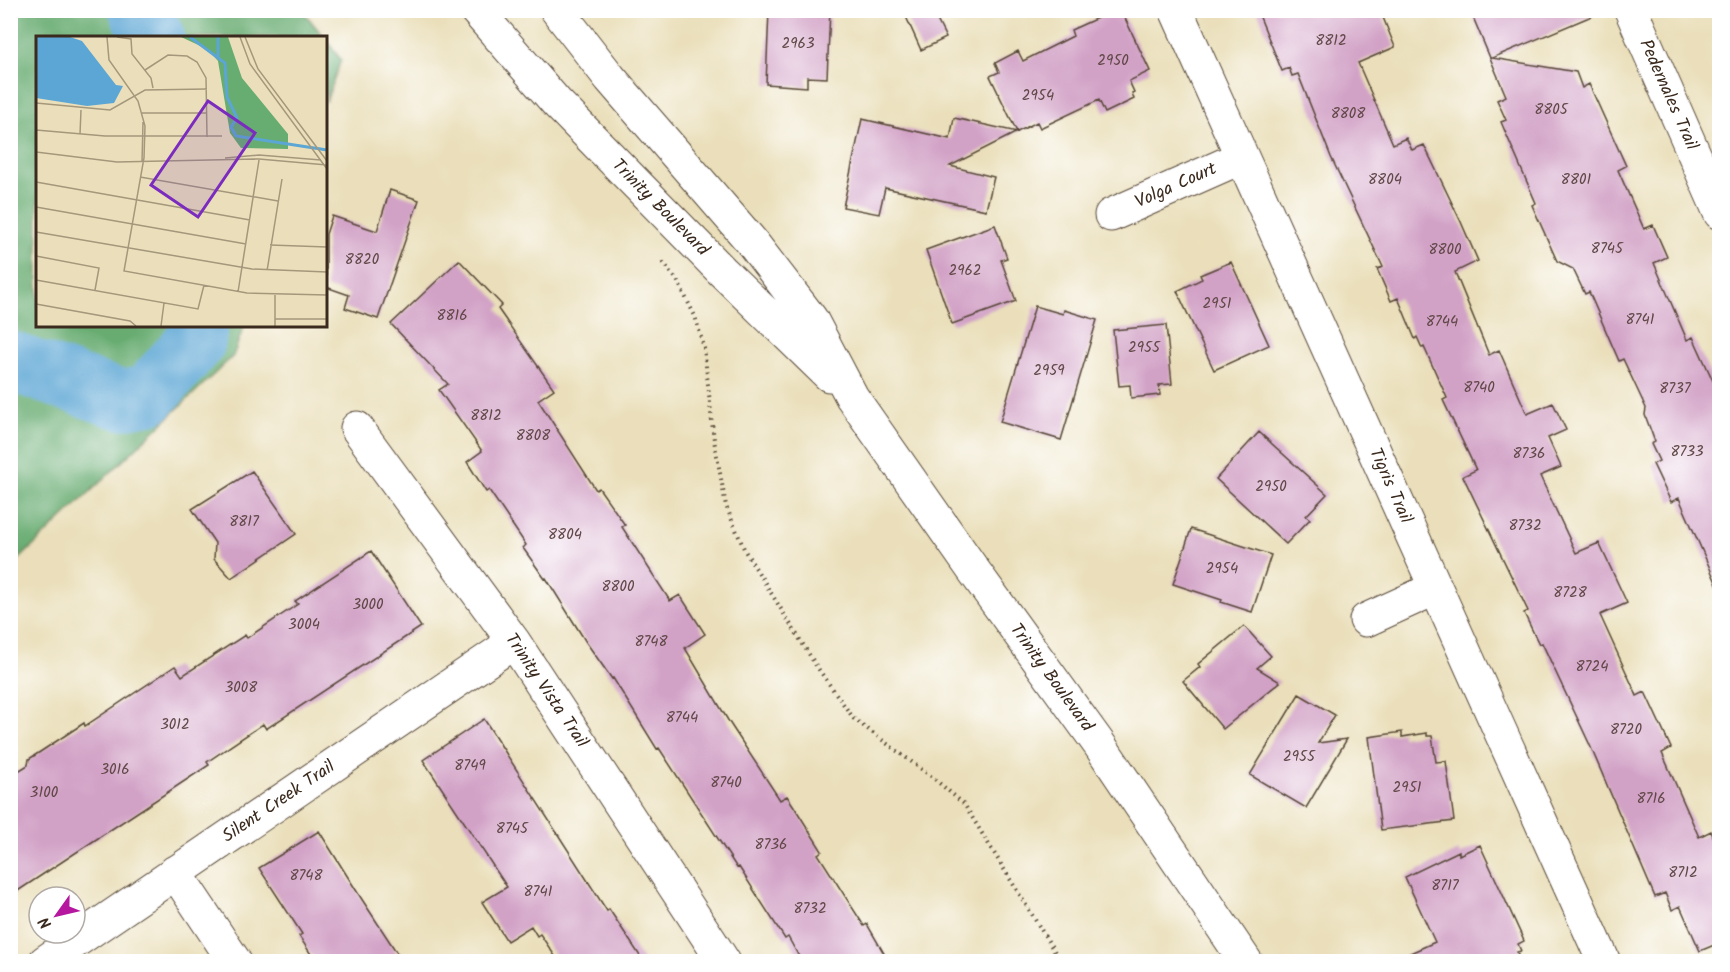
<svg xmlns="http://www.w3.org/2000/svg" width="1730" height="972" viewBox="0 0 1730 972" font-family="Kalam,sans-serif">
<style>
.forest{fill:#67ac71;stroke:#516b48;stroke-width:1.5}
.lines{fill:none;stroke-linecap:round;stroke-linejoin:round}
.river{stroke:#5ba6d4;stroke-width:60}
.building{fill:#d2a2c6}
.minor-casing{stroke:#554535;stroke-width:35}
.major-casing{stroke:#554535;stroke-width:35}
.path{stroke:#554535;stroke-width:4;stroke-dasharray:1.5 4.5;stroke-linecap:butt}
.minor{stroke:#fff;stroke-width:33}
.major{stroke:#fff;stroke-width:33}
.labels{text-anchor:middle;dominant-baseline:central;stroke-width:6;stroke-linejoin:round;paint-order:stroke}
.number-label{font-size:15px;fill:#614848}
.street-label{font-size:18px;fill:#3b2a1e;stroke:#fff}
.inset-river{fill:none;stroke:#5ba6d4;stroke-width:3}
.inset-road{fill:none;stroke:#a4977c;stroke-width:1.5}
.view{fill:#7b2cbf;fill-opacity:0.15;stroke:#7b2cbf;stroke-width:3}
.inset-edge{fill:none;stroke:#3b2a1e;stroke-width:3}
</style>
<rect width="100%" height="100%" fill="#fff"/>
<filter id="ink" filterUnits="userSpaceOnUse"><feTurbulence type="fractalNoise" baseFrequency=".0167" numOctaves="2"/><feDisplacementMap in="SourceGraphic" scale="12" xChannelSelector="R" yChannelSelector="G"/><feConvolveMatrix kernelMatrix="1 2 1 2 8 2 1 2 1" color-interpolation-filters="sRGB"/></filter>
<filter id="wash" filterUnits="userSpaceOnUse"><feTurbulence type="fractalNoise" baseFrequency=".008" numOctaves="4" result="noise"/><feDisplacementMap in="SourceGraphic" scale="24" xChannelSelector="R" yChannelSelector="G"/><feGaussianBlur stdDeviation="1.35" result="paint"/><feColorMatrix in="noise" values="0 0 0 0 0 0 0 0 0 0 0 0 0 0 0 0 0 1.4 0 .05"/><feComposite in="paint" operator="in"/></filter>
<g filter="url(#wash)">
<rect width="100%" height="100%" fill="#eadfba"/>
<path class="forest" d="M11,10L303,11L324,37L38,38V326H244L233,356L11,567Z
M326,40L341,60L326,102Z"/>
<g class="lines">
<path class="river" d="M139,10L155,38
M10,361L121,400L148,395L196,341L198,326"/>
</g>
<g id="blocks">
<path class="building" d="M769,10H830L827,78L807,77V87L766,84Z
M903,10H932L946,38L921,50Z
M1115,10H1121L1150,71L1129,81L1134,92L1132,93L1134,99L1105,113L1099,100L1040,128L1037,122L950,166L994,177L986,210L885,188L879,214L843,207L862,119L950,139L954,118L1017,132L990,76L999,72L995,63L1018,51L1023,61L1073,36L1071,30Z
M1257,10H1380L1395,47L1358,63L1393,144L1406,138L1412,150L1424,145L1461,222L1478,261L1455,272L1489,355L1499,350L1527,414L1553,403L1566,430L1548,438L1561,467L1540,476L1576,553L1599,543L1627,603L1600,615L1637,696L1645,692L1671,748L1662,753L1699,837L1711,831L1719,851V943L1700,951L1680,906L1672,910L1665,893L1655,897L1589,743L1542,643L1539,644L1524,613L1528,611L1463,476L1476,470L1443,400L1447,398L1424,347L1422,348L1417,337L1415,339L1398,298L1391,301L1377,269L1383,267L1331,157L1298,74L1292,76L1289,68L1282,71Z
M1470,10H1606L1492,58L1576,72L1582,88L1589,84L1626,166L1618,170L1644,229L1653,225L1667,257L1654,263L1687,340L1693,337L1719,394V589L1679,498L1671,502L1653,464L1659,461L1651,444L1655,442L1645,415L1646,408L1623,359L1619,361L1589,292L1585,294L1573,269L1557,261L1532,205L1536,203L1501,122L1506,120L1497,100L1506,96Z
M390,190L419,200L378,319L345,308L349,295L326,287V234L332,216L377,231Z
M995,225L1007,258L1001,260L1016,301L952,324L926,250Z
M459,260L502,305L498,309L554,389L538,400L596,490L599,488L625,525L622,527L670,601L680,595L705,634L685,648L729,722L780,800L787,796L793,805L822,851L818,854L864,926L867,924L889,962H802L788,937L785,939L739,867L737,868L659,748L657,749L613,678L612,679L586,642L546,578L545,579L523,548L526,545L489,490L486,492L467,462L482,451L439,390L448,384L391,324Z
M1231,262L1269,345L1214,370L1177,291L1202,279L1200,275Z
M1035,306L1063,314L1064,310L1097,320L1061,440L1000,422Z
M1166,325L1172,384L1159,385L1160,395L1131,398L1130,385L1119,386L1113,330Z
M1259,432L1327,494L1306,516L1310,519L1286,544L1216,479Z
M252,471L296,534L231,578L214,559L215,543L192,509Z
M1191,529L1271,555L1252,612L1221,602L1222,600L1173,584Z
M371,551L421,627L266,729L263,724L207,762L209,765L10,896V776L28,765L29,759L40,752L84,723L85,726L175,666L182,676L245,635L247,638L298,604L295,601Z
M1244,626L1271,656L1257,668L1280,682L1223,729L1183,681L1200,667L1198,664Z
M1299,694L1335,715L1318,743L1347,739L1306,808L1250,775Z
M484,719L607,911L609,909L644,962H559L540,934L537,936L531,926L507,941L482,902L507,887L423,760Z
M1402,732V737L1427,733V736H1432L1436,762L1446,761L1454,821L1381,830L1369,737Z
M319,831L361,898L403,962H316L299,936L302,934L259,868Z
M1480,845L1524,941L1518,944L1521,951L1517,952L1520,962H1390L1435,942L1405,877L1459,851V855Z"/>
</g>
</g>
<g filter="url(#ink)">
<use href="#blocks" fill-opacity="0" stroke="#554535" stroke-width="1.5"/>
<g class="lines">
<g class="minor-casing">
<path id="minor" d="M1176,10L1604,962
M1631,10L1720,213
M1111,215L1242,157
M357,428L514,642L724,962
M1366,620L1436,588
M175,872L235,962
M45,962L514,642"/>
</g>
<g class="major-casing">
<path id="major" d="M476,10L557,103L722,271L829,375
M557,10L610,78L751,241L811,319L852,397L974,571L1099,744L1246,962"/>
</g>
<path class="path" d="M663,262L677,280L695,316L704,348L714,440L726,506L745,551L817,667L854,719L932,777L964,804L1061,962"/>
<use href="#minor" class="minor"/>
<use href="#major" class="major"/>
</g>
</g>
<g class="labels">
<g class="number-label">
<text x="1331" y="41">8812</text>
<text x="798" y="44">2963</text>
<text x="1113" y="61">2950</text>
<text x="1038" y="96">2954</text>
<text x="1551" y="110">8805</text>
<text x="1348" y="114">8808</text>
<text x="1385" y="180">8804</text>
<text x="1576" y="180">8801</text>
<text x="1607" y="249">8745</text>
<text x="1445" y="250">8800</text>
<text x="362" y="260">8820</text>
<text x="965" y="271">2962</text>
<text x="1217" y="304">2951</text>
<text x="452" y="316">8816</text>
<text x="1640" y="320">8741</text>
<text x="1442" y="322">8744</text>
<text x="1144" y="348">2955</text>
<text x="1049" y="371">2959</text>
<text x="1479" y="388">8740</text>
<text x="1675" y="389">8737</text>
<text x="486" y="416">8812</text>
<text x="533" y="436">8808</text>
<text x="1687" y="452">8733</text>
<text x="1529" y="454">8736</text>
<text x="1271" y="487">2950</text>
<text x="244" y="522">8817</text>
<text x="1525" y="526">8732</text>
<text x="565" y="535">8804</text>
<text x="1222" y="569">2954</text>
<text x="618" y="587">8800</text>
<text x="1570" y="593">8728</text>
<text x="368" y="605">3000</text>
<text x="304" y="625">3004</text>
<text x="651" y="642">8748</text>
<text x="1592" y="667">8724</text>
<text x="241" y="688">3008</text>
<text x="682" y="718">8744</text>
<text x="175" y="725">3012</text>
<text x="1626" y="730">8720</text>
<text x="1299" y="757">2955</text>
<text x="470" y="766">8749</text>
<text x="115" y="770">3016</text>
<text x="726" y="783">8740</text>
<text x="1407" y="788">2951</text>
<text x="44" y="793">3100</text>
<text x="1651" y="799">8716</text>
<text x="512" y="829">8745</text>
<text x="771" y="845">8736</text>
<text x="1683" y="873">8712</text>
<text x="306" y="876">8748</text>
<text x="1445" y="886">8717</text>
<text x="538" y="892">8741</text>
<text x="810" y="909">8732</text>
</g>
<g class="street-label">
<text transform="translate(1668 95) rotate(66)">Pedernales Trail</text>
<text transform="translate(1176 186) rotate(-24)">Volga Court</text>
<text transform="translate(660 208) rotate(45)">Trinity Boulevard</text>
<text transform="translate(1390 486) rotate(66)">Tigris Trail</text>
<text transform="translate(1051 678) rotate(54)">Trinity Boulevard</text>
<text transform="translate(546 691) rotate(56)">Trinity Vista Trail</text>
<text transform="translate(279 802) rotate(-34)">Silent Creek Trail</text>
</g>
</g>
<g transform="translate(36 36)">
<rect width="291" height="291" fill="#eadfba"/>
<path d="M145,1H192L206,42L252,98V113L205,112L194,97L182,25L171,13Z" fill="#67ac71"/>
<path d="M0,1H34L46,5L80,49L87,50L78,67L51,70L0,62Z" fill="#5ba6d4"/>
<path class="inset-river" d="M154,1L189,27L191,61L201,82L195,91L200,100L291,114M182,21V1"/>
<path class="inset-road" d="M71,1L73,24L102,65L109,90L108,122L88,235L211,257L291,259M81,1L95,3L96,18L115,42L117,52M204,1L214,28L291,133M209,1L222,33L291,125M109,34L132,19L151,20L161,26L170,42L171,101M0,67L74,74L109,54L171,53M106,77H171M0,94L69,100H186M44,98L45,74M0,116L81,126L223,123L291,129M189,122L223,119L285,124M106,126L107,86M104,141L242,165M0,146L214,184M0,171L210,208M0,196L216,233L291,236M234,209L291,211M0,220L63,232L59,254M231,235L246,143M0,244L162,273L168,249M202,256L223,124M0,268L94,285L100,290M239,283H291M125,290L128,267M239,290V259"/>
<path class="view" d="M172,65L219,97L162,181L115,149Z"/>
<rect width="291" height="291" class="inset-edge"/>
</g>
<rect width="1730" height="972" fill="none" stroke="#fff" stroke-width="36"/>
<g transform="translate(57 915) rotate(236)"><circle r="28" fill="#ffffff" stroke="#b1aaa5" stroke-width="1.5"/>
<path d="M0-4.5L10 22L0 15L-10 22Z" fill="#b5179e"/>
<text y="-9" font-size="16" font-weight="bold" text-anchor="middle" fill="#3b2a1e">N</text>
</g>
</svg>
